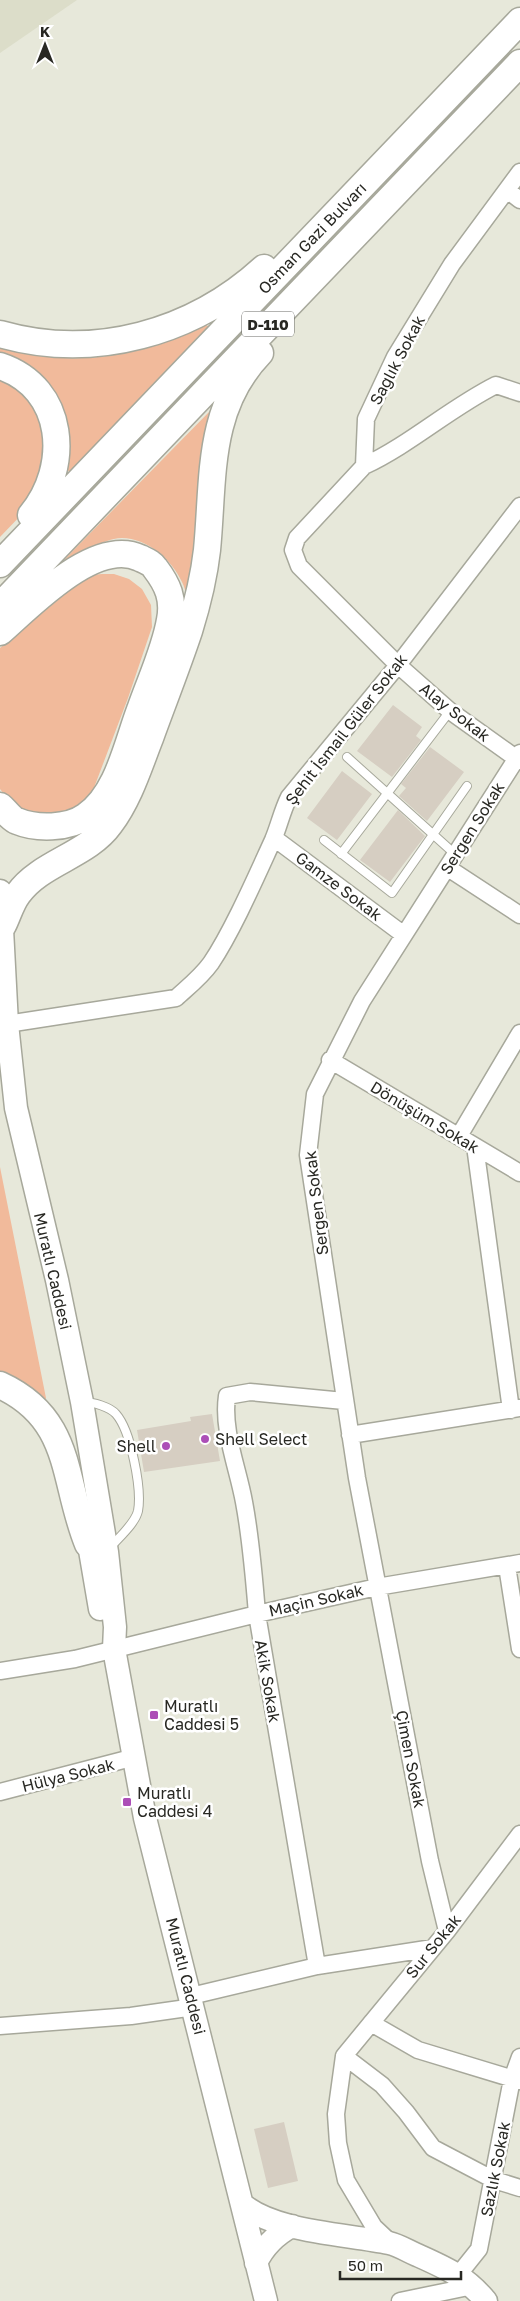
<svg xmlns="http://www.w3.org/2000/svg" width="520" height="2301" viewBox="0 0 520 2301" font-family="'Golos Text',sans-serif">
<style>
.built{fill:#dcddc9}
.green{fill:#f1ba9b}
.building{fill:#d6cec2}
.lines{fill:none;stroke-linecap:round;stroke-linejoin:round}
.service-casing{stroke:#a7a89b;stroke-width:10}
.minor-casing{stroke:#a7a89b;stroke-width:19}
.secondary-casing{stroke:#a7a89b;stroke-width:25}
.trunk-casing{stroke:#a7a89b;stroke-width:29}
.service{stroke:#fff;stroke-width:8}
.minor{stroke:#fff;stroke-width:16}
.secondary{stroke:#fff;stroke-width:22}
.trunk{stroke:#fff;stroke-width:26}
.poi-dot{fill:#ac4eb7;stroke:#fff;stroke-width:2}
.labels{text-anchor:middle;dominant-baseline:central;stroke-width:5;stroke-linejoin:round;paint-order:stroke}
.shield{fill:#fff;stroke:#686865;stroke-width:1}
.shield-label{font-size:15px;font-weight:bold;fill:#282823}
.street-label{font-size:16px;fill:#282823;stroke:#fff}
.poi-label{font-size:16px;fill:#282823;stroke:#fff;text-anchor:start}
</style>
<rect width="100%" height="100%" fill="#e7e8da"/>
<path class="built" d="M0,0H77L0,53Z"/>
<path class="green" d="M206,325L210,327L70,472L65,469L67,459L0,357V348C18,351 35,355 53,357C107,363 158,346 206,325Z
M0,376L25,390L47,430L45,472L24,512L0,537Z
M210,411L204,437L190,608C187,600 186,590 182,582C172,560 147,538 122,538C100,539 79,556 62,567L60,564Z
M102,574H114L129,579L142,589L151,605L152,627L128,698L92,793L83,803L64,814L27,815L11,803L0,789V648L82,580L92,575Z
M0,1167L46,1398L43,1405L0,1372Z"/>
<path class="building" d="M393,705L422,727L416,736L421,740L392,777L357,751Z
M430,747L464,772L427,821L399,796L406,788L401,784Z
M342,771L372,794L337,840L307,818Z
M398,810L425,836L390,882L360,860Z
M212,1414L220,1461L144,1472L137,1430L191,1421L190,1417Z
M284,2122L298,2181L268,2188L254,2129Z"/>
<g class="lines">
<g class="service-casing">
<path id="service" d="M347,757L456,855
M324,840L392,893L467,786
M341,854L450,711
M84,1402C93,1402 110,1407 116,1414C131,1431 142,1489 138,1511C135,1524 118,1538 110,1548"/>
</g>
<g class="minor-casing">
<path id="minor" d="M520,172L452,264L395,357L366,419L364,466L297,538L293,550L299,566L398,665L450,711L520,761
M507,190L520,200
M364,466C411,444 450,408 496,385L520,393
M274,838L404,935
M448,868L520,915
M7,1024L176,998C188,987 201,977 211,963C233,930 256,877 273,840C279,826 282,811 289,797L398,665L520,506
M330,1060L520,1173
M459,1136L520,1033
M475,1146L511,1410
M350,1435L520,1408
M507,1566L520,1649
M0,1671L75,1659L257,1614L377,1587L520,1563
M0,1792L135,1757
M447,1931L430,1861L357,1478L308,1155L315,1094L362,1001L520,753
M317,1966L257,1614C254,1576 251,1539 244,1502C238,1468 222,1431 227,1396L250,1392L344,1401
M191,1996L317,1966L433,1948
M371,2023L418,2050L520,2081
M0,2026L131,2016L194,2007
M344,2056L382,2085L406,2112L433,2148L494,2180L520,2188
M391,2243L374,2227L346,2180L338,2143L336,2114L344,2056L447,1931L520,1834
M459,2274L479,2249L512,2079L520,2057
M400,2301L473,2286"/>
</g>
<g class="secondary-casing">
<path id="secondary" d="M0,891L7,1024L16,1108L57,1280L82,1402L107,1552L115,1627L114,1649L145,1818L266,2301
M86,1527L100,1609
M242,2204C274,2232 346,2234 389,2243C398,2245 408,2251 417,2255C446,2268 465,2276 486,2301
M256,2263C264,2246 275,2235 292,2226"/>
</g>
<g class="trunk-casing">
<path id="trunk" d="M0,334C94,361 193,333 264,268
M0,366C66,388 71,467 31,515
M0,564L520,21
M0,606L520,63
M0,632C31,605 95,537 140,558C146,561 152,563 155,568C168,585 174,599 170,620C165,650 150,681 140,710C127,744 118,794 86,816C68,829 36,829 17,821C11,819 5,810 0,806
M3,925C8,915 11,903 18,894C41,862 87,856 110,824C129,799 139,766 150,738C163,702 177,667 189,631C197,605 204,577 207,550C214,479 206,409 260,353
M0,1385C74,1419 62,1481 88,1544"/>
</g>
<use href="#service" class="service"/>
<use href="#minor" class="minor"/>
<use href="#secondary" class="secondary"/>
<use href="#trunk" class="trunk"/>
</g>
<g class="poi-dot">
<circle cx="205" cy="1439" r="5"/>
<circle cx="166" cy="1446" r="5"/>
<rect x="149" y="1710" width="10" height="10" rx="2.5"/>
<rect x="122" y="1797" width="10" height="10" rx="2.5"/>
</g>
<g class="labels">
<rect class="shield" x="242" y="311.5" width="52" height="25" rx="4"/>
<g class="shield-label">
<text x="268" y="324">D-110</text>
</g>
<g class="street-label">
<text transform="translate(312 238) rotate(-46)">Osman Gazi Bulvarı</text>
<text transform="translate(397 360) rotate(-62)">Sağlık Sokak</text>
<text transform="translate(455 712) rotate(38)">Alay Sokak</text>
<text transform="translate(346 729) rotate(-52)">Şehit İsmail Güler Sokak</text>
<text transform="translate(472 828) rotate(-58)">Sergen Sokak</text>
<text transform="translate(339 886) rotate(37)">Gamze Sokak</text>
<text transform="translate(425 1117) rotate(31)">Dönüşüm Sokak</text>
<text transform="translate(316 1203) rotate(-97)">Sergen Sokak</text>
<text transform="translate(53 1271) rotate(77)">Muratlı Caddesi</text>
<text transform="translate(316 1600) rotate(-13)">Maçin Sokak</text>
<text transform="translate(268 1681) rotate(80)">Akik Sokak</text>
<text transform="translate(411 1759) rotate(79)">Çimen Sokak</text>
<text transform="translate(68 1775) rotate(-14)">Hülya Sokak</text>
<text transform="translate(433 1946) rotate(-51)">Sur Sokak</text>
<text transform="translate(186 1976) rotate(76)">Muratlı Caddesi</text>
<text transform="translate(495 2169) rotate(-79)">Sazlık Sokak</text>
</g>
<g class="poi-label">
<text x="215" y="1439">Shell Select</text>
<text x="156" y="1446" text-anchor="end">Shell</text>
<text x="164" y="1706">Muratlı<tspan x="164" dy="18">Caddesi 5</tspan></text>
<text x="137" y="1793">Muratlı<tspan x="137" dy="18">Caddesi 4</tspan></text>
</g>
</g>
<g transform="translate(45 45)" stroke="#ffffff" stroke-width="4" paint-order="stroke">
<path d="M0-4L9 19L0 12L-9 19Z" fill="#282823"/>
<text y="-8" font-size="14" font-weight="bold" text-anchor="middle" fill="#282823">K</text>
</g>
<path d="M340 2271v8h121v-8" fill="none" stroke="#282823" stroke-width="2.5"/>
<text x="348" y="2271" font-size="15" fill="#282823" stroke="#ffffff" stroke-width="4" paint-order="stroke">50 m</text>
</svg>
